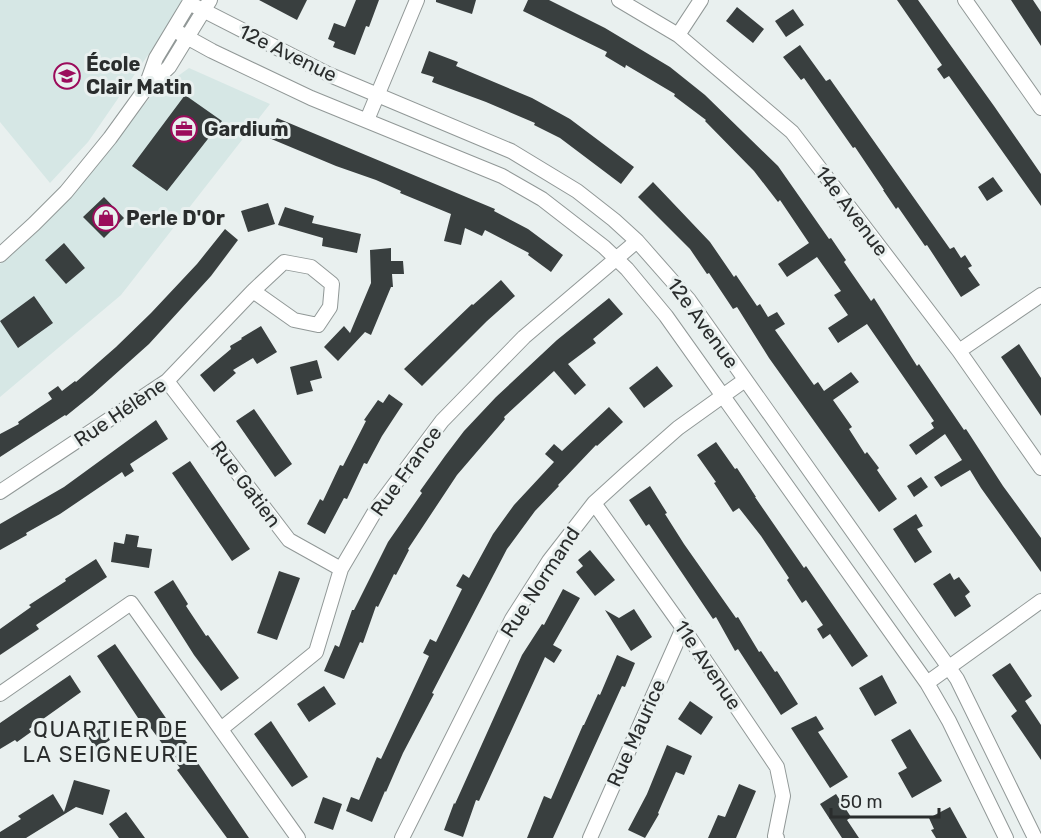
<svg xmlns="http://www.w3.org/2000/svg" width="1041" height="838" viewBox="0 0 1041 838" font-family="Rubik,sans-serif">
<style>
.built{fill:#d6e7e5}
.building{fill:#393f3f}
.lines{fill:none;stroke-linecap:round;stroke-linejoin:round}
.minor-casing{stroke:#919897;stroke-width:16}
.minor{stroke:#fff;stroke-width:14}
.labels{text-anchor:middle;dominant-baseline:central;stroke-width:6;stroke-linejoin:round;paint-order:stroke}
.street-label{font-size:20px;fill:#2a2d2d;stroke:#e9f0ef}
.poi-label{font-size:20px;font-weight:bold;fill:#2a2d2d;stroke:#e9f0ef;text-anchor:start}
.quarter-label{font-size:22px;letter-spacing:1.5px;fill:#2a2d2d;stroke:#e9f0ef}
</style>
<rect width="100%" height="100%" fill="#e9f0ef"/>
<path class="built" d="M0,0H183L166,29L88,142L50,183L0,122Z
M189,68L270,104L121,295L0,397V264L56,212L153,94Z"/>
<path class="building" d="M259,0H307L297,20Z
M356,0H379L369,27L366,26L355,55L333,47L335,42L328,39L334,23L345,27Z
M436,0H476L472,14L436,2Z
M528,0H549L605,28L670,67L705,95L778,166L829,239L831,238L846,260L844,262L871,301L874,298L917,366L919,364L964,430L966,429L1003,486L1041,538V572L981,488L970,470L941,487L934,477L962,460L945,434L916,455L909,445L934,428L931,423L934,421L867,324L838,343L828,328L848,315L834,295L841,291L817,257L787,277L778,264L809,243L780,200L778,202L754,171L705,121L706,120L674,96L675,94L626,65L625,68L605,56L607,52L523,11Z
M897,0H918L994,106L1041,174V206L949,76L944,79L937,69L942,65Z
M1011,0H1033L1041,12V46Z
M737,7L764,29L753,43L726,21Z
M793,9L804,25L786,37L775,21Z
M800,45L826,81L830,79L950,249L954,247L961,258L965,255L972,266L968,268L980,285L961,297L927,245L925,246L898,207L896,209L883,190H884L855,147L853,148L804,78L801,80L783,57Z
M429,51L458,62L456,66L532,98L570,119L634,167L621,184L560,138L534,125L535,123L486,102L432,82L434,77L421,73Z
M185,95L222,121L167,191L132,166Z
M277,118L495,209L494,211L528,229L563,255L551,272L528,255L529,253L485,230L482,236L465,228L461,245L444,241L451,214L400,193L401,191L376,180L336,166L269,138Z
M993,177L1003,191L987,201L978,187Z
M653,182L710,242L734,277L736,275L757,306L760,304L768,317L777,312L785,324L775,330L814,385L818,382L824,391L851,372L859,382L833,400L852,427L849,429L865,454L867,452L879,468L877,470L897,499L879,512L769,358L737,307L733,309L709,273L707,274L690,249L638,197Z
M104,197L124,218L104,238L83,217Z
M268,203L275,224L248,232L241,211Z
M285,207L314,216L312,223L361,234L357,253L322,246L323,238L278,225Z
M225,229L238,240L211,276L149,344L92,395L66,416L65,415L0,457V434L19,424L18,422L52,399L48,393L58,386L62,391L75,381L76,382L116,347L151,313L197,264Z
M64,243L85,268L66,284L45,260Z
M391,248V261H403L404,274H392L393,287H391L371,335L365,332L338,361L324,347L344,326L350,333L371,283L370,250Z
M501,280L515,296L487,321L422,386L404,369L472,304L473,305Z
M34,296L53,323L18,348L0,321Z
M609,298L623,314L593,339L596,343L568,364L586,385L575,395L554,371L504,417L505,419L457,475L408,549L409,550L396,575L394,574L378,607L376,606L363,643L360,642L344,679L324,671L335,645L339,647L352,610H354L388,542L422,493L420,491L445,456L464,431L496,397L557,340Z
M261,326L277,352L257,364L253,358L233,370L236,373L214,392L200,375L231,349L230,346L242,339L241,338Z
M1019,344L1041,378V416L1001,357Z
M317,360L322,378L310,381L313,391L297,395L290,367Z
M657,366L673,386L644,408L629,388Z
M389,394L403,404L382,436L367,464L364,463L347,499L344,498L325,534L307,524L320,499L323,501L340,465L343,466L366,421L364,420L378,400L383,403Z
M609,407L623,422L597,446L596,445L558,485L559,486L535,511L507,549L432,693L434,694L403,753L386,792L385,791L372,822L346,811L351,797L359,800L377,757L381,759L429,656L423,653L430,639L436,642L462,589L456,586L463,574L469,578L493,534L514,505L554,462L545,454L554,444L562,451Z
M254,409L292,464L275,477L236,421Z
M156,420L168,439L130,464L134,471L125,477L122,472L60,514L26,533L27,535L0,550V524L64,487Z
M716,442L735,469L737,468L756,497H755L804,568L806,566L868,656L852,667L830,634L823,639L817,629L823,625L806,600L802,603L787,580L789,578L761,536L739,508L733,512L714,483L716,482L697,455Z
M190,461L250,549L232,561L172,473Z
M921,477L928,487L914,497L907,486Z
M650,486L667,513L665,514L684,544L736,618L738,617L759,652L761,651L775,672L777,671L798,704L781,715L738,649L735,651L716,617L713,619L649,524L646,526L629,500Z
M916,514L923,526L917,529L932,552L915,563L893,529Z
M126,534L139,536L137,547L152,549L149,568L111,562L114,542L124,544Z
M590,550L615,580L595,596L576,572L583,566L578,560Z
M96,559L107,577L36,625L39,629L0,655V629L31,607L29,605L66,581L65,579Z
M279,571L300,578L277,640L257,633Z
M950,573L954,580L959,577L970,592L965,596L971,606L955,617L933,584Z
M173,580L188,604L186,606L206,636L208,635L239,678L221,691L194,655L154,592Z
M563,589L580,598L553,645L562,650L554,663L545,657L479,801L476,800L463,837L444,830L454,803L455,804L522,655L542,624L544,625Z
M634,609L652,637L631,651L605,610L619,618Z
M115,644L170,724L172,723L189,745L187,747L249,838H227L177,770L180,768L150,727L146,730L97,656Z
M617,655L635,663L625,687L622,686L553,838H527L544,796L551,799L583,725H584L598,694L600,695Z
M1010,663L1032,696L1025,701L1041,725V760L1011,716L1017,711L992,675Z
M70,675L81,692L29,729L31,732L17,742L15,740L0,749V723Z
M882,675L897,703L875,716L859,688Z
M324,686L336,704L309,722L297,704Z
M690,701L713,717L701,735L678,719Z
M816,716L824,729L818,732L848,777L830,788L791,728Z
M271,721L308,777L292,787L254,734Z
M102,727L110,740L96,749L88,737Z
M910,729L942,781L912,798L898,773L907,768L891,740Z
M667,745L692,756L684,775L676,772L658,813L659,814L645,838L628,830L647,794Z
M74,780L110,790L103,815L76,807L26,838H0V832L21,819L18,816L53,794L64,812Z
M739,784L756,791L736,838H708L718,815L725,817Z
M836,794L851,817L847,820L859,838H842L820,804Z
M323,797L342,804L333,830L314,823Z
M950,807L967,838H936L931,830L934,829L929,818Z
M126,812L145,838H119L109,824Z"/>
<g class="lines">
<g class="minor-casing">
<path id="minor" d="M619,0L678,35L792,132L959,351L1041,468
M965,0L1041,108
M189,3L330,75L511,151L577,191L614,220L637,241L689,300L957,679L1035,838
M174,30L212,51L311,98L502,176L542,199L604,247L627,269L666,316L927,683L949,721L1006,838
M678,35L701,0
M146,86L156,58L191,0
M367,120L417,0
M0,255L34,224L66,192L110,138L144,91L169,67L210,0
M959,351L1041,295
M167,381L289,540L341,569
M0,492L167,381L253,291L284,262L311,267L332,284L330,307L318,325L294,320L253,291
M594,503L683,628L777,767L783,796L775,836L777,838
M927,683L1041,601
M0,694L131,603L298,838
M221,729L316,652L341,569L377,508L442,421L524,337L637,241
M402,838L512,619L549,561L594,503L627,473L678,428L745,380
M590,838L683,628"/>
</g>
<use href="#minor" class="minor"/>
</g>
<defs>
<g id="school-ring" transform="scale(1.35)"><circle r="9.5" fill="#e9f0ef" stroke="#9b0b5b" stroke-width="1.5"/><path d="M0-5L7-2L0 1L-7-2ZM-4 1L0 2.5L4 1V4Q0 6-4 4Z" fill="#9b0b5b"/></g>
<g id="office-ring" transform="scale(1.35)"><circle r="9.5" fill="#e9f0ef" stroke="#9b0b5b" stroke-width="1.5"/><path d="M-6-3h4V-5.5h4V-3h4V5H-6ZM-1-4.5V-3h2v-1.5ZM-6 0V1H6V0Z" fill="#9b0b5b"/></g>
<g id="shop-ring" transform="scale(1.35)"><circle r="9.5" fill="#e9f0ef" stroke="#9b0b5b" stroke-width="1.5"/><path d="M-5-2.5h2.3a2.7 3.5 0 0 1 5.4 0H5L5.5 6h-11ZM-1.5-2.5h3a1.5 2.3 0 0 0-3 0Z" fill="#9b0b5b"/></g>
</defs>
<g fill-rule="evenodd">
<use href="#school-ring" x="67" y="76"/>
<use href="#office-ring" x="184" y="129"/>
<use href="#shop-ring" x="106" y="218"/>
</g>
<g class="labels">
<g class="street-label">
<text transform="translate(288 53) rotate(26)">12e Avenue</text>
<text transform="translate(852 211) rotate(53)">14e Avenue</text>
<text transform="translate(703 323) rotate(54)">12e Avenue</text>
<text transform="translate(120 412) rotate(-34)">Rue Hélène</text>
<text transform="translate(406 471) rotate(-54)">Rue France</text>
<text transform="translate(246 484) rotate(53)">Rue Gatien</text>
<text transform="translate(540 582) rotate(-57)">Rue Normand</text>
<text transform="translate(708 665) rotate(56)">11e Avenue</text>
<text transform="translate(636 733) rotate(-66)">Rue Maurice</text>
</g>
<g class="poi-label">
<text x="86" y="64">École<tspan x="86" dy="23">Clair Matin</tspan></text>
<text x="204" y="129">Gardium</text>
<text x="126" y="218">Perle D'Or</text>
</g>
<g class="quarter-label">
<text x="111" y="729">QUARTIER DE<tspan x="111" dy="25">LA SEIGNEURIE</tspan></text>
</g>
</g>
<path d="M831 808v9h108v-9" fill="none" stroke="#2a2d2d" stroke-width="3"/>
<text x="840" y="808" font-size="18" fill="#2a2d2d" stroke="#e9f0ef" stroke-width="4.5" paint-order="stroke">50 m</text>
</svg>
